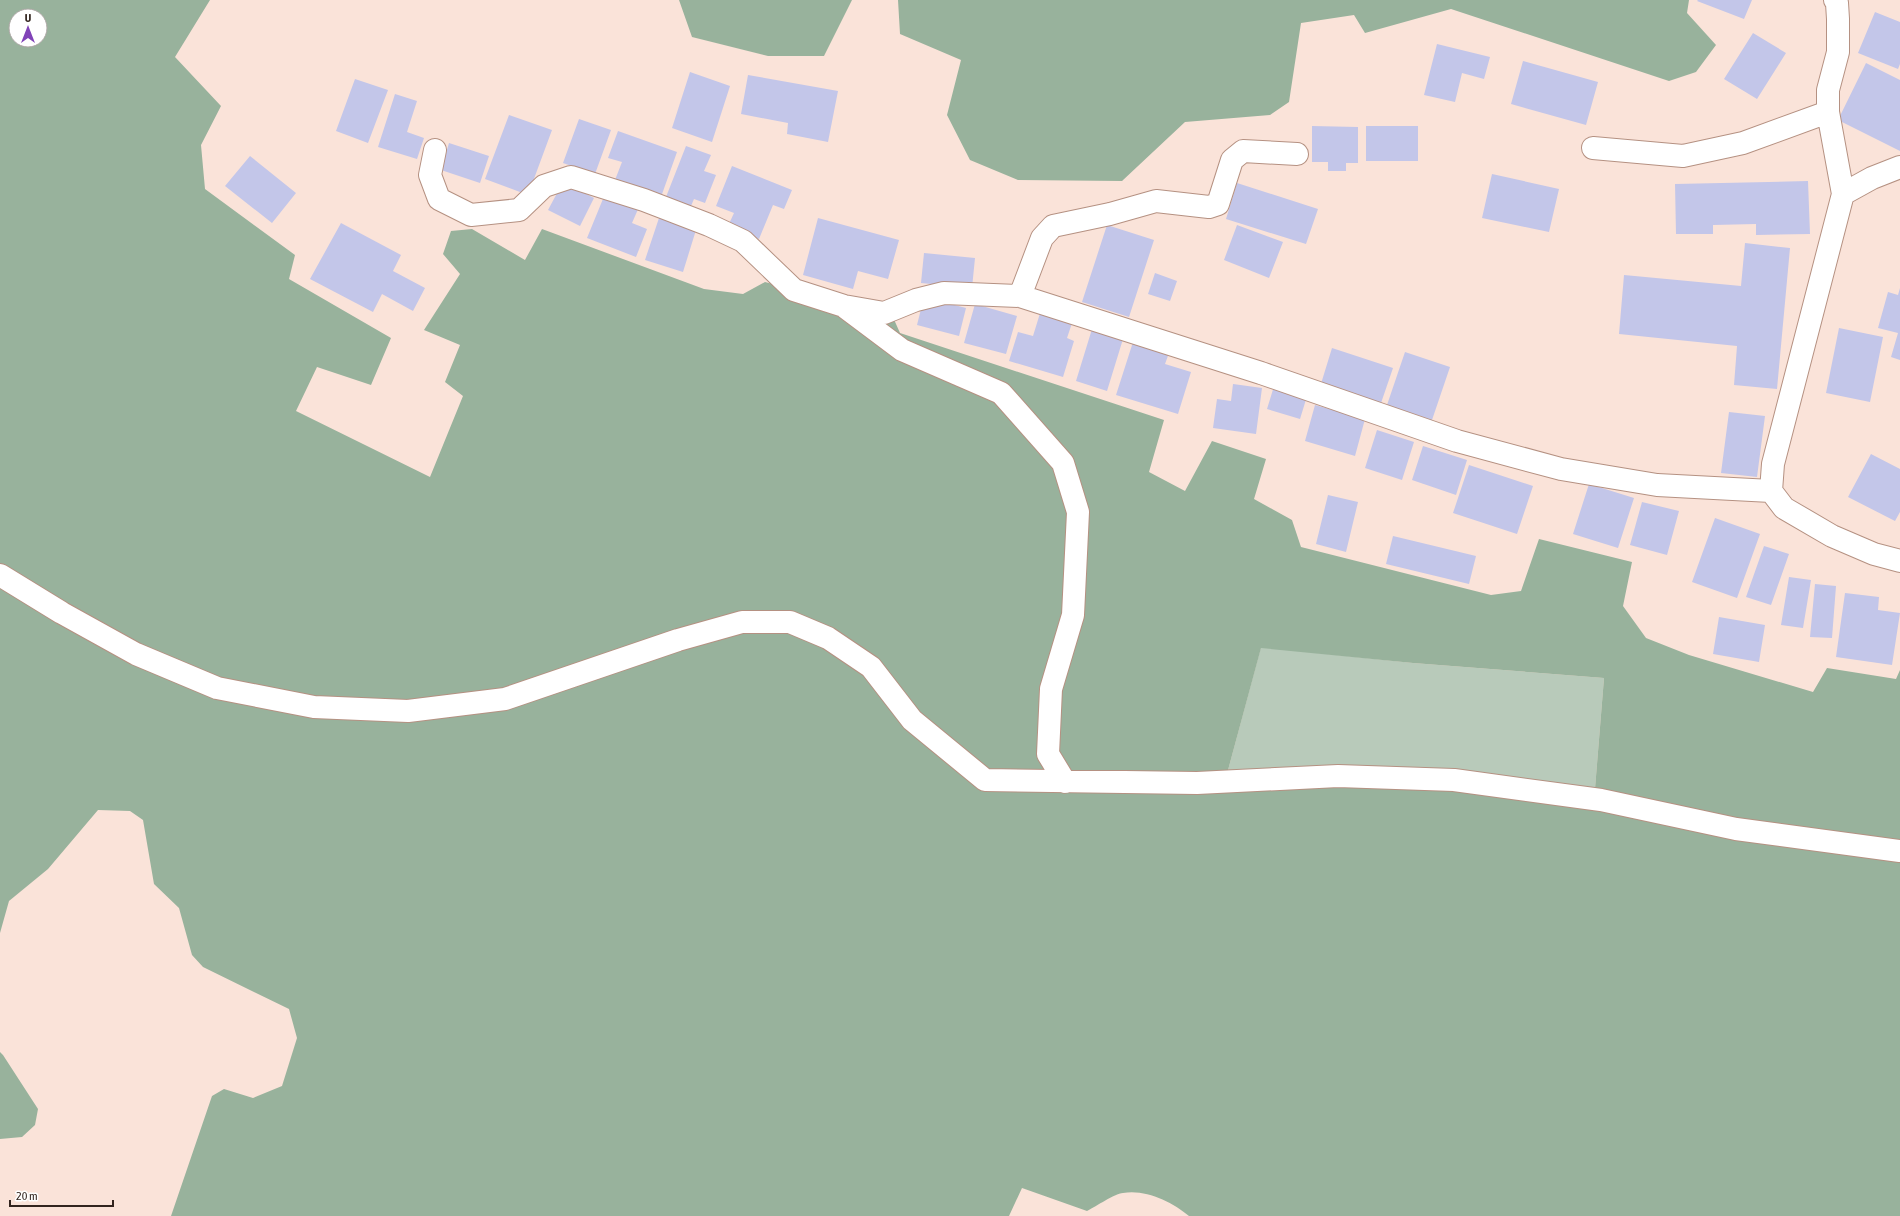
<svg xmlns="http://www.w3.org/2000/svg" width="1900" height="1216" viewBox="0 0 1900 1216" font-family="'Asap Condensed',sans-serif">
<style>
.green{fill:#b8caba}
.forest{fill:#98b29c;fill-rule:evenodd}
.building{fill:#c3c6e9}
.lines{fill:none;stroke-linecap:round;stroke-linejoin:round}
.street-casing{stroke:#b59182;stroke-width:24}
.street{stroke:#fff;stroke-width:22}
</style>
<rect width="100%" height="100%" fill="#fae3d9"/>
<path class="green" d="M1261,647L1413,663L1604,678L1594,801L1224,785Z"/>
<path class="forest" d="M0,0H210L175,57L221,106L201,145L205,189L295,255L289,279L391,338L371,385L317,367L296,411L430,477L463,396L445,382L460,345L424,330L460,274L443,254L451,231L472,229L525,260L542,229L704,289L743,294L765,282L892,315L900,333L1164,420L1149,472L1185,491L1212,441L1266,459L1254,499L1292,520L1301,547L1491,595L1521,591L1539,539L1632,562L1623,606L1646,638L1689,655L1813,692L1827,668L1896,679L1900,670V1216H1189C1172,1202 1146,1189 1123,1193C1114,1194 1097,1206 1087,1211L1022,1188L1009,1216H171L212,1096L224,1089L253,1098L282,1086L297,1038L289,1009L203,967L192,955L179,908L154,884L143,820L130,811L98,810L48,869L9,901L0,933ZM16,16H40V40H16ZM1261,648L1413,663L1604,678L1594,801L1380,766L1224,785Z
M679,0H852L824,56H768L692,37Z
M898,0H1689L1687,13L1716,45L1696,72L1669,81L1451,9L1365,33L1354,15L1301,23L1289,102L1270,115L1185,122L1122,181L1018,180L970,160L947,115L961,60L900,34Z
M0,1052L3,1055L38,1109L35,1125L22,1137L0,1139Z"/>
<path class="building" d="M1698,0H1752L1744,19L1697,1Z
M1875,12L1900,22V64L1898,69L1858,53Z
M1753,33L1786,53L1757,99L1724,79Z
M1437,44L1490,57L1484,79L1462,73L1455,102L1424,95Z
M1523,61L1598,82L1586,125L1511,104Z
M1866,63L1900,80V151L1838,120Z
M690,72L730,86L712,142L672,128Z
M748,75L838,91L828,142L787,134L788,123L741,114Z
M355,79L388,90L368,143L336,131Z
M395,94L417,101L407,132L424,138L417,159L378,147Z
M509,115L552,130L528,195L485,179Z
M579,119L611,130L595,174L563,163Z
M1312,126L1358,127V163H1346V171H1328V162H1312Z
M1366,126H1418V161H1366Z
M618,131L677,152L661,197L615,180L622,162L608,158Z
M449,143L489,156L480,183L441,170Z
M686,146L711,155L704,171L716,175L705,203L694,199L691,206L666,197Z
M250,156L296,193L272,223L225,186Z
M732,166L792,190L784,209L773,205L759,239L728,226L734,213L716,206Z
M1492,174L1559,189L1549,232L1482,218Z
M1808,181L1810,234L1756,235V224L1713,225V234H1676L1675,184Z
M563,182L594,198L580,226L548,210Z
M1237,183L1318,209L1306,244L1226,219Z
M605,194L639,207L632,223L647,229L636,257L587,238Z
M659,218L696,230L683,272L645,260Z
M818,218L899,240L888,279L858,271L853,289L803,275Z
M341,223L401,255L393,271L425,288L413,311L382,294L373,312L310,279Z
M1107,225L1154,240L1129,317L1082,302Z
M1237,225L1283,242L1269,278L1224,260Z
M1745,243L1790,248L1777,389L1734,385L1737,346L1619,334L1624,275L1741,286Z
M924,253L975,258L972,288L921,283Z
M1155,273L1177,281L1170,301L1148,294Z
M1900,288V360L1891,357L1898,333L1878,328L1888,292L1898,295Z
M924,297L966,308L959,336L917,325Z
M975,304L1017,316L1006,354L964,343Z
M1041,310L1073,320L1067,338L1074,341L1063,377L1009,361L1018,332L1033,336Z
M1839,328L1883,337L1870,402L1826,393Z
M1092,329L1123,339L1107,391L1076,381Z
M1133,342L1169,353L1165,364L1191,372L1178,414L1116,395Z
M1332,348L1393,368L1380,406L1320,387Z
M1405,352L1450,367L1432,420L1387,405Z
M1275,383L1308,393L1300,419L1267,409Z
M1233,384L1262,388L1256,434L1213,428L1217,399L1231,401Z
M1315,405L1365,419L1355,456L1305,441Z
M1729,412L1765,416L1757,477L1721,473Z
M1377,430L1414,442L1402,480L1365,468Z
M1423,446L1467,460L1456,495L1412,480Z
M1871,454L1900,469V512L1895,521L1848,497Z
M1469,465L1533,486L1517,534L1453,513Z
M1589,484L1634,498L1618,548L1573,534Z
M1328,495L1358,502L1346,552L1316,544Z
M1642,502L1679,511L1667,555L1630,545Z
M1715,518L1760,534L1737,598L1692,582Z
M1393,536L1476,556L1469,584L1386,564Z
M1764,546L1789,554L1771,605L1746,597Z
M1789,577L1811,580L1803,628L1781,625Z
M1815,584L1836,586L1832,638L1810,637Z
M1845,593L1879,597L1878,610L1900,613L1892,665L1836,657Z
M1719,617L1765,625L1759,662L1713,654Z"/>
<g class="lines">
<g class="street-casing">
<path id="street" d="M1835,0L1837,3L1838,19V52L1828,90V112L1843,194L1773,464L1771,491L1784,508L1832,536L1874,554L1900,561
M1593,148L1683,156L1743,143L1828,112
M435,150L430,175L439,199L471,215L519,210L544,186L571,177L644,200L709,225L743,241L794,290L844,306L884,313L916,300L944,293L1020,296L1261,373L1457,441L1561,469L1657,485L1771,491
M1843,194L1872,178L1900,167
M1020,296L1042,238L1053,226L1110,214L1156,201L1209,207L1218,204L1232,160L1243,151L1297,154
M846,308L902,350L1001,393L1063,463L1078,512L1073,615L1051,689L1048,754L1065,782
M0,575L62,613L136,654L217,688L314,707L408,711L505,699L678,640L742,622H790L828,638L871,667L912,720L985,780L1197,783L1338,776L1454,780L1601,800L1736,829L1900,851"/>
</g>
<use href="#street" class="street"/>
</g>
<g transform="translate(28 28)"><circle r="19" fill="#ffffff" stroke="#ada7a5"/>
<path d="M0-3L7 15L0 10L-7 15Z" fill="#8143b8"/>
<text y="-6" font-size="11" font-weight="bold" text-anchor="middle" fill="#32241e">U</text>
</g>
<path d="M10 1200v6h103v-6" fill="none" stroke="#32241e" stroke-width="2"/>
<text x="16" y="1200" font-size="12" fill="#32241e" stroke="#ffffff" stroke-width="3" paint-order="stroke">20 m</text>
</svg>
